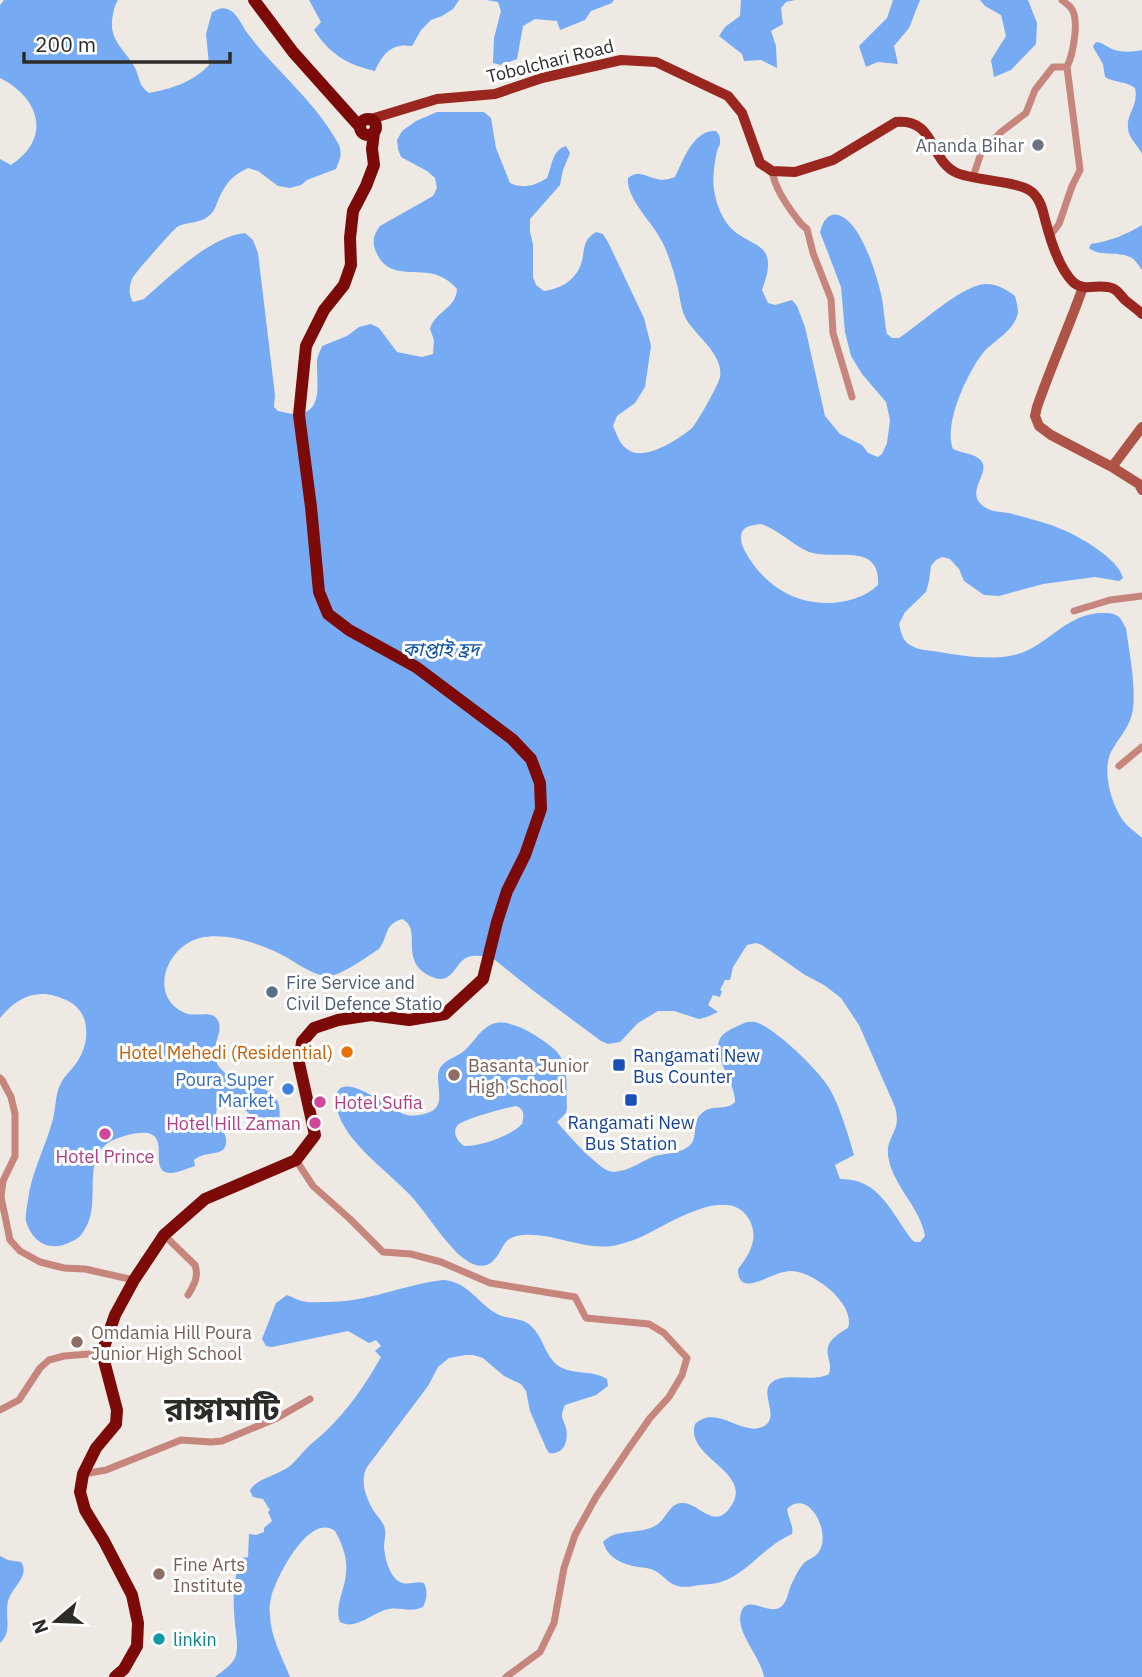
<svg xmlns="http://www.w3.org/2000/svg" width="1142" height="1677" viewBox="0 0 1142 1677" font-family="'IBM Plex Sans','Noto Sans Bengali',sans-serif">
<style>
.water{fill:#76aaf3;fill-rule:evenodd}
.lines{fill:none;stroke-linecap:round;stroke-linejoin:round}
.street{stroke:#c6867d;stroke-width:7}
.secondary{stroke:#ae5348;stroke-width:10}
.primary{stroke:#9a271f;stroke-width:10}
.highway{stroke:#7b0a09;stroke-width:12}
.worship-dot{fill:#6b7280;stroke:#fff;stroke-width:2.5}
.service-dot{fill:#5c6f8a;stroke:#fff;stroke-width:2.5}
.food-dot{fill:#e8710a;stroke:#fff;stroke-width:2.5}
.transit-dot{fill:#1a4fb4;stroke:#fff;stroke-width:2.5}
.education-dot{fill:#8d6e63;stroke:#fff;stroke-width:2.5}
.shop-dot{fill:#3f7fe0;stroke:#fff;stroke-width:2.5}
.hotel-dot{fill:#d1479c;stroke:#fff;stroke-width:2.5}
.culture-dot{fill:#0f9aa8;stroke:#fff;stroke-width:2.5}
.labels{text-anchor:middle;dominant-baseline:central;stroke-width:6;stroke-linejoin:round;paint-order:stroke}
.street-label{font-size:18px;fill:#2c2b28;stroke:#fff}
.worship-label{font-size:18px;fill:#5b616d;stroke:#fff;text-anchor:end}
.service-label{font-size:18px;fill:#4e5e75;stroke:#fff;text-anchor:start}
.food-label{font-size:18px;fill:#c56008;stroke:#fff;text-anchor:end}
.transit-label{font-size:18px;fill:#164399;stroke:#fff;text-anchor:start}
.education-label{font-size:18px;fill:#785e54;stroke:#fff;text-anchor:start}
.shop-label{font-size:18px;fill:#366cbe;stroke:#fff;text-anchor:end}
.hotel-label{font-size:18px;fill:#b23c85;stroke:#fff;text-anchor:start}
.culture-label{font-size:18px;fill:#0d838f;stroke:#fff;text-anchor:start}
.water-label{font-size:19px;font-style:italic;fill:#0b52a6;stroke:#fff}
.town-label{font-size:32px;font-weight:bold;fill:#2c2b28;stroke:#fff}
</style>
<rect width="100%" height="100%" fill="#eeeae3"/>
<path class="water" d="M4,0H118C114,7 113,13 112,21C110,43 128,52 136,70C140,80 139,86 149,93C171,89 193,82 209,65L206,34L212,12C217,10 222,7 227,9C237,12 242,26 248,34C276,71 315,101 338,143C343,153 340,159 336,169L307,180L301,185L290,188L278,186L258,171L248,168C232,176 227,182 219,198C217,203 215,209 212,213C201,225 187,221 177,227C173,230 136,272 133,277C129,285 128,294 133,302L144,299C169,277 211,236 245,233L253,240L258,253L275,395L274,407L278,411C284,412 294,415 300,414C324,409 316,380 317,362C317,356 320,352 322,346L347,336L359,327L371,324L379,328L397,352L422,357L433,354L434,340L430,329C435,311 456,309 457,289C451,282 444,277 434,274C412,269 388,279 376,252C372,242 373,235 380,226L433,196L437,188L435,178L427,171L401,157L398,149L397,140L402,131L416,121L437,112H484L491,118L496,148L510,183C524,189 534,186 547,178C552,166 552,150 566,146L570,153L563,170L560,185L530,219V232L533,244V277L536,285L544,291C559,289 573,282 580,267C586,253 580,241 596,232L603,234L609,244L644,318L651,346L645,387L635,403L617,416L613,426C617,435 620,446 630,451C647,460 679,439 692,428C697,423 719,384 720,377C724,355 696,336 686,319C681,310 680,298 678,288C674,273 668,251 660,238C651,221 626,198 628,178C639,169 645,177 657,179C663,181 669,179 675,177C683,160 694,129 716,131C719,135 720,135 720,141C720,148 719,144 717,151C715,159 712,181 714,189C715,197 718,208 722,215C740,253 784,232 762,290L768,303L775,305L792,300L797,306L805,327L825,416L840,434L862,445L868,453L878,457L882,454L887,443L890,420L886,402L862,374L851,356L845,332L841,287L820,232C822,224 827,212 838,215C860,221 875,270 880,290C884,304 884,320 887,334L892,338H899C922,323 958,288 984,284C996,283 1006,289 1015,296C1016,300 1018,307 1018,312C1015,331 994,340 983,353C967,373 943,425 953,449C961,453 971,453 978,458C997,470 958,494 988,509C994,512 1003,512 1009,513C1026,518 1045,522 1061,529C1079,536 1119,559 1123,578L1119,581L1095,577L1043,584L999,596L984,595L964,581L959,569L950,559L942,557L936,560L931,566L929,581L926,592L905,612L899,624C901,633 903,642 912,646C918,650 926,650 933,651C958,655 988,661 1014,655C1049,647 1065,612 1105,613C1111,613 1116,614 1120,618C1121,619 1125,627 1126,628C1129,651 1136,685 1133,709C1131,726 1119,737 1111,752C1102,771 1111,803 1122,819C1127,827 1136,832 1142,838V1677H764C761,1657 735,1632 741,1613C746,1594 767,1614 779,1608C787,1604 788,1593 791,1585C795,1577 799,1568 805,1562C809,1559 815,1557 818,1553C833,1535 809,1487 787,1509C788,1518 794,1526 792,1534C764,1546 748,1573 721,1582C714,1584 707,1584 700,1585C693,1586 685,1588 678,1586C665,1583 662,1570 646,1568C629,1566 609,1562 603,1542C616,1527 642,1536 658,1524C666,1518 670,1504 681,1503C698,1501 713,1530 729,1509C758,1472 684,1459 695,1424C717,1404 741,1436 762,1427C782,1419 759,1394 771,1383C784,1371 813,1383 829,1374C831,1367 830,1364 828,1356C825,1342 836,1335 848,1328C856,1304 814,1272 792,1271C778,1270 754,1287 745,1283C739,1281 738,1275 738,1269C749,1255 759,1239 750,1221C732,1184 675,1220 651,1232C640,1238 629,1242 617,1245C585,1252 554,1232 523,1235C500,1237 505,1250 493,1261C478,1275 458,1255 449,1244C435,1228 424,1210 410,1195C387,1170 337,1137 336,1101C335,1063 393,1111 404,1114C412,1117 423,1115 430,1112C448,1104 433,1081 440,1068C445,1059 458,1057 465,1050C473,1043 478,1033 487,1027C505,1013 538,1036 553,1048C570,1062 566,1086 567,1107L566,1113L557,1122C566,1133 597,1167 609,1171C612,1172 616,1172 619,1171C631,1170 643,1160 655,1156C666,1153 682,1154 691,1144C698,1136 692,1122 701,1114C711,1103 725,1112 735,1102C736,1084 713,1057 719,1041C721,1033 733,1028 740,1025C745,1022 749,1021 755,1022C773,1026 817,1069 827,1085C838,1100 849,1137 854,1155L835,1165L840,1179C879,1178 891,1212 912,1240L915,1242H920L925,1236C920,1206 892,1186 888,1155C887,1144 891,1139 895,1129C898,1122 897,1115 895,1107L859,1025L841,998L824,985L805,975L762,945L756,943L747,945L733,967L730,980H725L720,990L722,991L720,997L713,995L708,1005L718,1012L707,1017L699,1019L674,1011H658L638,1023L620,1042L608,1044L601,1041L535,992L495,960C488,957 477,954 468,957C454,962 453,989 428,975C399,959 423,929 402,919C383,925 389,936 379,949C366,957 342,976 327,976C312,975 297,963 284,956C261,943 213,927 188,943C161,959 152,1002 188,1014C196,1016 208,1012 214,1016C231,1030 202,1049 222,1070C242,1091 286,1079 279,1121C258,1134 254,1113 238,1105C232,1103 226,1102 220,1103C207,1121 232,1131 225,1147C221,1156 204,1151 194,1160L195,1166C187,1168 173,1176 165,1172C148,1164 179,1119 121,1137C74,1151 106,1202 83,1232C79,1239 73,1241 66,1244C47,1251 32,1241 26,1221C25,1215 27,1207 28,1200C31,1173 46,1146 53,1119C56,1108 55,1094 61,1083C65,1075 72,1070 77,1062C90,1043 91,1014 70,1002C41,987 20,994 0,1018V159L11,165C52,138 40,98 0,78V5ZM761,524C779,530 792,545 809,552C834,561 881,541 878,585C855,607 811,608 784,592C769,584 754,568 746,553C743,548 739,539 742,532C745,525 755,525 761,524ZM516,1106C525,1109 524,1117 522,1124C511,1136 479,1147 464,1146C458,1142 452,1133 457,1126C462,1119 506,1108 516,1106Z
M309,0H459L453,9L442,16L431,20L421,30L412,46C392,43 383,53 375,71C346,64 331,55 314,30L321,22Z
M486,0H614L612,3L591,11L585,20L560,30L557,21L535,19L523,26L517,59L501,65L493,63L494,38L501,11L498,2Z
M741,0H795L786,2L781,8L783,24L771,31L776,46L777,68L761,60L744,61L742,54L719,36L725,27L740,16Z
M893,0H920L909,28L894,46L898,64L878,62L866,67L859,46L887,18Z
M980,0H1028L1037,23L1036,44L1011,70L994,77L991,60L1006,36L1001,15L985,6Z
M1098,42C1102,43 1106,46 1110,48C1119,53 1132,52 1142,50V154C1138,145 1128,138 1128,128C1126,114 1139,106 1135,88C1126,81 1115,83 1105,77L1103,64L1093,47L1095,43Z
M1142,225V270C1139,266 1135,259 1130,257C1117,251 1100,257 1089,248L1091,244C1110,241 1126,235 1142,225Z
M443,1280C469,1282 477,1303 497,1314C509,1320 523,1317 532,1327C544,1339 545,1357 560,1367C575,1375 593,1370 607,1379L608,1386L596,1395L565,1405C563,1409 562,1412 562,1417C563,1421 565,1424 566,1428C569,1442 563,1455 549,1453L546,1448L530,1411L526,1391L521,1384L504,1376L483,1358L473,1355H466L449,1358L438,1367L428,1386L367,1467C360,1480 365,1495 372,1508C375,1514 381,1519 384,1526C387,1533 384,1540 384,1547C385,1559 389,1574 398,1581C407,1587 415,1580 424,1583C428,1592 427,1598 423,1607C409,1613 402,1607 389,1609C372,1612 357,1631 340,1622C334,1606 345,1590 346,1573C348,1559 342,1543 335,1531C309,1512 276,1578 271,1598C270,1603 269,1609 270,1614C270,1636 282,1657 290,1677H215C222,1671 231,1666 235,1658C239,1648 236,1635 235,1624C233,1601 232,1580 242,1558L248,1557L249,1534L256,1535L264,1532V1528L272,1521L268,1512L270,1510L263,1499L253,1497L250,1491C254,1479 279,1475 290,1466C296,1461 300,1455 305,1450C311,1443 319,1438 325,1432C348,1410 366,1384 381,1357L375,1351L381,1346L376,1340L369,1343L348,1331L272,1347L266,1346L262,1339L276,1303L287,1295C293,1297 297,1300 302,1301C309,1303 317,1302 324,1302C366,1303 402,1285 443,1280Z
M0,1556L8,1560L21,1562C30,1575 14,1586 9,1598C3,1614 14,1630 0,1643Z"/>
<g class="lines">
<path class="street" d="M772,171C775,187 783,199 792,212C798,219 799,224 807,229L813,253L831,299L833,333L852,397
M973,177L981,153L1001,132L1026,113L1035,90L1053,67H1067C1073,54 1080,19 1071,8C1069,5 1065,3 1062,0
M1050,236L1059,224L1072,186L1080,170L1067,67
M1074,611L1110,600L1142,596
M1119,766L1142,747
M0,1078L2,1080L11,1097L15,1114V1156L3,1181L1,1197L10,1240L20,1251L40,1262L64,1268L85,1269L134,1280
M296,1160L313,1186L350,1219L383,1252L411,1254L441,1262L490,1283L575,1297L586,1318L649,1324L664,1333L687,1358L682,1375L669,1397L650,1418L629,1448L596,1497L575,1535L564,1568L554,1623L540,1652L506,1677
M164,1235L195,1265C199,1277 194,1285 188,1295
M0,1410L19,1400L40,1368L49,1360L64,1356L102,1353
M84,1474L106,1470L181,1440L211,1442L222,1441L277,1418L310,1399"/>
<path class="secondary" d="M1083,287C1069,327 1051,366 1037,407L1035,416L1039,426L1051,435L1112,467L1139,484L1142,490
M1112,467L1142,427"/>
<path class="primary" d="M371,119L437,99L495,94L542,78L621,60L656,62L728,96L742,113L760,163L772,171L795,172L833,160L896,122C936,118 929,161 957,173C975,181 1024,181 1034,194C1042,202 1043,213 1046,223C1051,242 1059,268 1073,282C1085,293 1100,282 1114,289C1118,291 1122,297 1125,300C1131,305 1137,309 1142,314"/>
<path class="highway" d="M254,0L293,52L360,127
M360 127a8 8 0 1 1 16 0a8 8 0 1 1-16 0Z
M115,1677L124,1669L137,1646L138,1623L132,1595L104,1541L85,1510L80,1492L83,1474L96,1448L116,1424L117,1410L102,1353L115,1315L134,1280L164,1235L205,1199L296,1160L315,1135L299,1063L302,1042L314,1028L338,1020L371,1015L409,1020L445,1014L483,979L497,922L507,891L525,855L541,809L540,783L531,759L512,739L416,667L349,630L328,614L319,592L311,507L299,415L306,346L324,310L344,285L351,265L350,238L353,211L366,186L374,165L372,149L374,132"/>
</g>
<circle class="worship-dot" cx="1038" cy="145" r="7"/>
<circle class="service-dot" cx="272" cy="992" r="7"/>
<circle class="food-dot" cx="347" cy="1052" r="7"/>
<g class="transit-dot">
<rect x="612" y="1058" width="14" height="14" rx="3.5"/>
<rect x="624" y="1093" width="14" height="14" rx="3.5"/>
</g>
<g class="education-dot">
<circle cx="454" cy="1075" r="7"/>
<circle cx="77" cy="1342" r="7"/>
<circle cx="159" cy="1574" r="7"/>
</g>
<circle class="shop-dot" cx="288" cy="1089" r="7"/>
<g class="hotel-dot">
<circle cx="320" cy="1102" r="7"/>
<circle cx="315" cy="1123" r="7"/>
<circle cx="105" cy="1134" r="7"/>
</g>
<circle class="culture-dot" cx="159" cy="1639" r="7"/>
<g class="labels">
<g class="street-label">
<text transform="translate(550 61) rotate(-14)">Tobolchari Road</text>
</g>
<g class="worship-label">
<text x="1024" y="145">Ananda Bihar</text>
</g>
<g class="service-label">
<text x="286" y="982">Fire Service and<tspan x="286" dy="21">Civil Defence Statio</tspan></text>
</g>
<g class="food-label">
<text x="333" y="1052">Hotel Mehedi (Residential)</text>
</g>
<g class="transit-label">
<text x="633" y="1055">Rangamati New<tspan x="633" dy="21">Bus Counter</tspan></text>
<text x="631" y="1122" text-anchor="middle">Rangamati New<tspan x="631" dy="21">Bus Station</tspan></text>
</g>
<g class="education-label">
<text x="468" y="1065">Basanta Junior<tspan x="468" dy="21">High School</tspan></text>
<text x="91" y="1332">Omdamia Hill Poura<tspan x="91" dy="21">Junior High School</tspan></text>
<text x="173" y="1564">Fine Arts<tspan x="173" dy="21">Institute</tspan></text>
</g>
<g class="shop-label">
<text x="274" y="1079">Poura Super<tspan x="274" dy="21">Market</tspan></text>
</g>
<g class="hotel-label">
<text x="334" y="1102">Hotel Sufia</text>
<text x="301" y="1123" text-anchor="end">Hotel Hill Zaman</text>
<text x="105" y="1156" text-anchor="middle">Hotel Prince</text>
</g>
<g class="culture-label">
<text x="173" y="1639">linkin</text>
</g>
<g class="water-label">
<text x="441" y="649">কাপ্তাই হ্রদ</text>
</g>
<g class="town-label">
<text x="222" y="1408">রাঙ্গামাটি</text>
</g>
</g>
<g transform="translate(56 1621) rotate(251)" stroke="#ffffff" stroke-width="5" paint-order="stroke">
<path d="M0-5L12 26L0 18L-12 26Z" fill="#2c2b28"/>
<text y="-10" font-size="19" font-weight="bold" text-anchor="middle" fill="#2c2b28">N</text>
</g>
<path d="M24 52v10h206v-10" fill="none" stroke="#2c2b28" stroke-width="3.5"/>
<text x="35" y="52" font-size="21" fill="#2c2b28" stroke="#ffffff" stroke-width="5" paint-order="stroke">200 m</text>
</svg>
